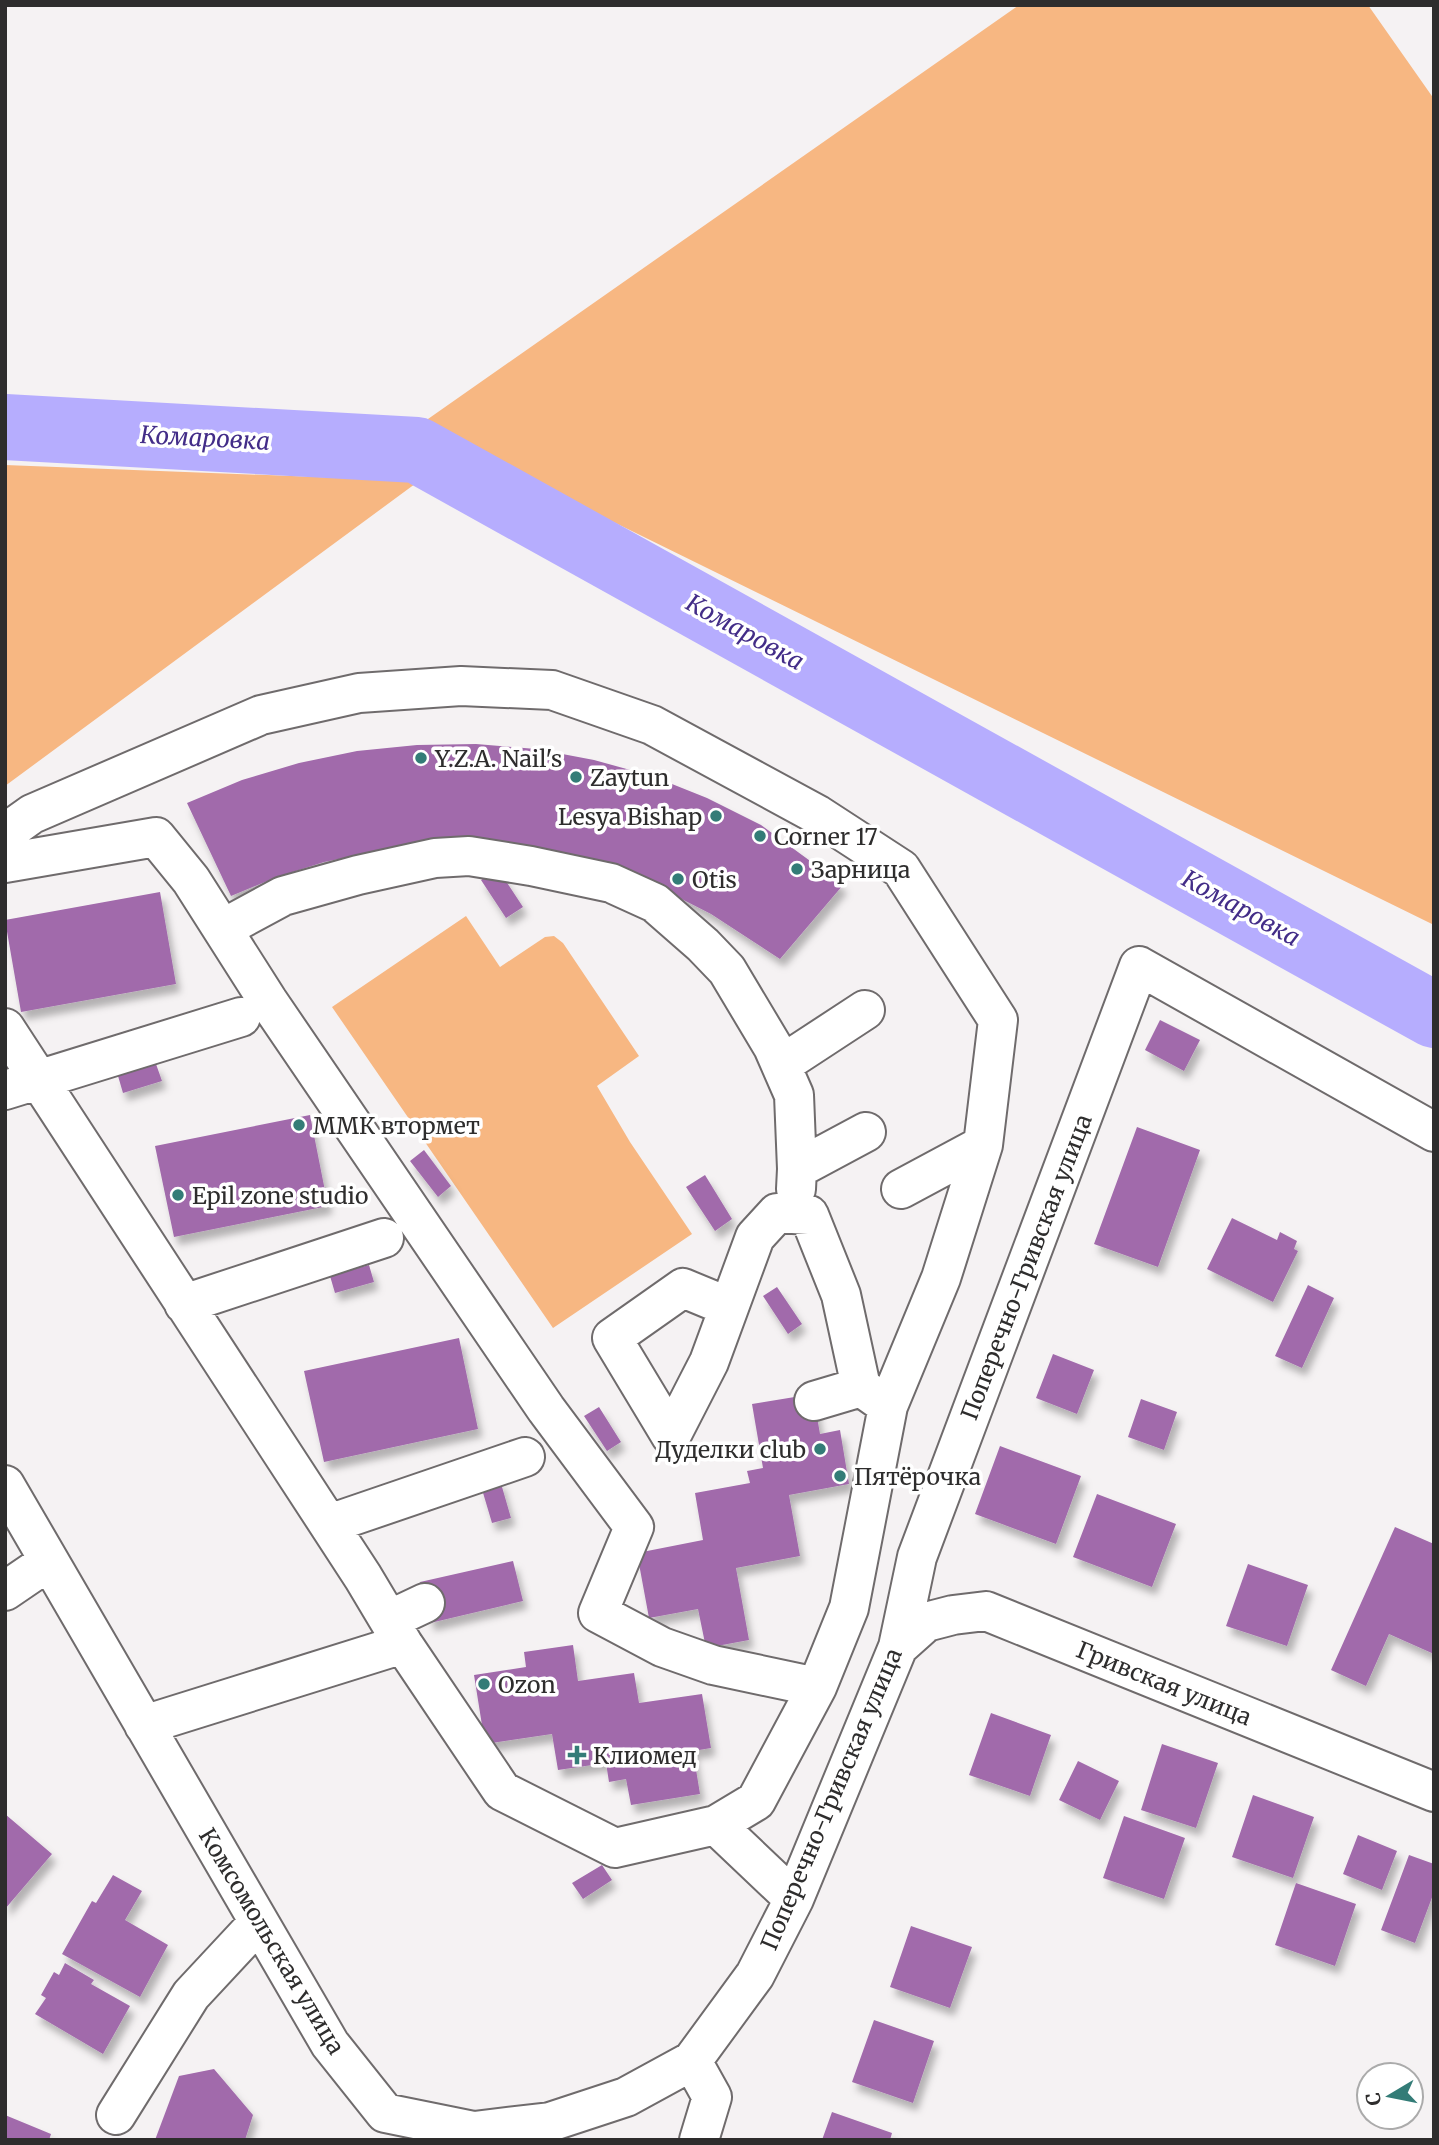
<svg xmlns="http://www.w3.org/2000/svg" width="1439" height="2145" viewBox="0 0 1439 2145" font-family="Merriweather,serif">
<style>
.green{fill:#f7b782}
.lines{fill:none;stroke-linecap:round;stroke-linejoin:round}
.river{stroke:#b6adfe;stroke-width:66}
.building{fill:#a16aab;filter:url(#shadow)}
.minor-casing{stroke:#6f6b6c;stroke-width:42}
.minor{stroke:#fff;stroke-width:38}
.poi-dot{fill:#337c77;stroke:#fff;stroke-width:2.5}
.labels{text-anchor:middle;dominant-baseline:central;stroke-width:7;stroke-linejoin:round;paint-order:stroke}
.poi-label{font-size:23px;fill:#2e2d2d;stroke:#fff;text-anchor:start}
.street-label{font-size:23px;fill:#2e2d2d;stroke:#fff}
.water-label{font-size:24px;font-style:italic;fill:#432d88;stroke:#fff}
</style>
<defs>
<filter id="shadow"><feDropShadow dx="4.5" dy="8" stdDeviation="3.5" flood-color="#0004"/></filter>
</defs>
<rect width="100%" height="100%" fill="#f5f2f3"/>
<path class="green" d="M1019,5H1368L1434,99V925L418,426Z
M5,465L419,481L5,786Z
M466,916L500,967L545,937L554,936L563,943L639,1056L597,1086L630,1142L692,1234L553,1328L332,1007Z"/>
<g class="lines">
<path class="river" d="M5,427L417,450L1434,1015"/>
</g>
<path class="building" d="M476,744L536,749L594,760L652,776L707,798L761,825L843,885L780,959L711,914L666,891L423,847L373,852L324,862L277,877L231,896L187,803L242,780L299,763L357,751L417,745Z
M498,869L523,907L506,918L481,880Z
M160,892L176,984L21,1012L5,920Z
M1160,1020L1200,1040L1184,1071L1145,1050Z
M156,1064L162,1081L123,1093L118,1076Z
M310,1115L328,1206L174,1237L155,1146Z
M1137,1127L1200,1150L1158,1267L1094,1244Z
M424,1150L451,1186L438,1197L410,1161Z
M705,1175L732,1219L715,1231L686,1187Z
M1232,1218L1277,1240L1280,1232L1297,1241L1294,1249L1298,1251L1273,1302L1207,1269Z
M369,1265L374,1282L335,1293L330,1276Z
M1308,1285L1334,1298L1302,1368L1275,1356Z
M777,1287L802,1324L788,1334L763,1296Z
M459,1338L478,1429L324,1462L304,1371Z
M1053,1354L1094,1370L1077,1414L1036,1398Z
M813,1394L820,1434L840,1430L849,1484L789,1495L800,1556L736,1568L749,1640L706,1648L698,1609L649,1618L637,1553L703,1540L695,1493L750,1483L747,1471L763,1468L752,1404Z
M1141,1399L1177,1412L1164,1450L1128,1437Z
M599,1407L621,1442L607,1451L584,1416Z
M1000,1446L1081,1476L1056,1544L975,1514Z
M500,1480L511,1518L492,1523L481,1486Z
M1097,1494L1176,1524L1152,1587L1073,1557Z
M1395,1527L1434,1544V1654L1389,1634L1366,1686L1331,1670Z
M513,1561L523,1601L430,1623L420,1582Z
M1248,1564L1308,1585L1287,1646L1226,1626Z
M573,1645L578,1681L634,1673L639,1703L702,1694L711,1748L693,1751L700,1794L631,1805L626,1779L609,1782L606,1763L558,1770L552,1734L485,1744L474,1675L526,1667L524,1652Z
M991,1713L1051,1735L1030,1796L969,1775Z
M1162,1744L1218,1763L1196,1828L1141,1810Z
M1078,1761L1119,1781L1100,1820L1059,1800Z
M1253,1795L1314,1817L1293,1878L1232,1857Z
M5,1814L52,1854L5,1909Z
M1124,1816L1185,1838L1164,1899L1103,1878Z
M1358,1835L1397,1851L1382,1890L1343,1874Z
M1409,1855L1434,1864V1892L1415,1943L1381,1930Z
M602,1865L612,1880L583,1899L572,1883Z
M113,1875L142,1891L125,1920L168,1945L140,1997L62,1954L92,1901L96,1903Z
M1296,1883L1356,1904L1335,1966L1275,1945Z
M911,1926L972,1947L950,2008L890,1987Z
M65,1963L94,1980L91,1984L130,2006L103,2054L35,2014L46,1998L41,1995L54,1972L59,1975Z
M874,2020L934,2041L913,2103L852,2082Z
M214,2069L253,2115L245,2140H155L179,2076Z
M832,2112L892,2133L890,2140H822Z
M5,2115L51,2134L49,2140H5Z"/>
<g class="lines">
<g class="minor-casing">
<path id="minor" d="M5,837L11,829L32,814L261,715L359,693L461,686L552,690L652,725L818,815L901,869L998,1020L983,1145L941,1278L888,1406L849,1608L817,1687
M5,863L156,837L191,880L268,1001L546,1409L634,1527L598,1613L662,1647L713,1665L817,1687L756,1801L716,1825
M224,928L283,896L358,875L435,858L469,856L531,866L611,883L655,903L703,945L727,970L773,1047L794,1095L797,1169
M5,1028L363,1577L403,1644L502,1791L615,1848L716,1825L794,1899
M781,1065L865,1010
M5,1090L241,1017
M796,1189L797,1169L866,1132
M901,1189L983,1145
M184,1304L384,1238
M729,1307L683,1288L612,1338L671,1436L709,1362L755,1237L777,1213L809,1215L841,1295L861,1387L888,1406
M814,1401L861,1387
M5,1485L330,2044L385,2113L474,2131L550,2122L626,2097L692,2061L755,1975L794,1899L898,1647L917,1557L1139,966L1434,1132
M329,1524L525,1457
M5,1591L49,1561
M389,1620L425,1603
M898,1647L926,1622L953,1615L986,1611L1434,1792
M144,1725L403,1644
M692,2061L712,2097L699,2140
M116,2115L191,1995L259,1922"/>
</g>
<use href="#minor" class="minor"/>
</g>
<g class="poi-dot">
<circle cx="421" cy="758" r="7"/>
<circle cx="576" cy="777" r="7"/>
<circle cx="716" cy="816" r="7"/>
<circle cx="760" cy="836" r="7"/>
<circle cx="797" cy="869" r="7"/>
<circle cx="678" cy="879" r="7"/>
<circle cx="299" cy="1125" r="7"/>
<circle cx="178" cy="1195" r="7"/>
<circle cx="820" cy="1449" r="7"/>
<circle cx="840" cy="1476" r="7"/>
<circle cx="484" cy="1684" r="7"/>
<path d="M573.5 1744.5h7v7h7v7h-7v7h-7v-7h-7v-7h7z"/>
</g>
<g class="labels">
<g class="poi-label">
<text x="435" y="758">Y.Z.A. Nail's</text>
<text x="590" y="777">Zaytun</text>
<text x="702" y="816" text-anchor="end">Lesya Bishap</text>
<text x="774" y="836">Corner 17</text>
<text x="811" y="869">Зарница</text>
<text x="692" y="879">Otis</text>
<text x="313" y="1125">ММК втормет</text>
<text x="192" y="1195">Epil zone studio</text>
<text x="806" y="1449" text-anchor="end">Дуделки club</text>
<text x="854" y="1476">Пятёрочка</text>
<text x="498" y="1684">Ozon</text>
<text x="593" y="1755">Клиомед</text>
</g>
<g class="street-label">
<text transform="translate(1026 1267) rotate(-69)">Поперечно-Гривская улица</text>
<text transform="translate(1164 1683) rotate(22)">Гривская улица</text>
<text transform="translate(831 1799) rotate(-67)">Поперечно-Гривская улица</text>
<text transform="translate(272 1941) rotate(59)">Комсомольская улица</text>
</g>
<g class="water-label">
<text transform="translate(205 438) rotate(3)">Комаровка</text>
<text transform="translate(745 632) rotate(29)">Комаровка</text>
<text transform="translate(1241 908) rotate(29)">Комаровка</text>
</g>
</g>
<rect width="1439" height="2145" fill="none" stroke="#2e2d2d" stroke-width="14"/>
<g transform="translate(1390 2096) rotate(260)"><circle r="33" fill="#ffffff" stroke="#ababab" stroke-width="2"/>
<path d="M0-5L12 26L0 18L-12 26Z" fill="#337c77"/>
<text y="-10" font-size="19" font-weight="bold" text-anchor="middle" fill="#2e2d2d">С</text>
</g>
</svg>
